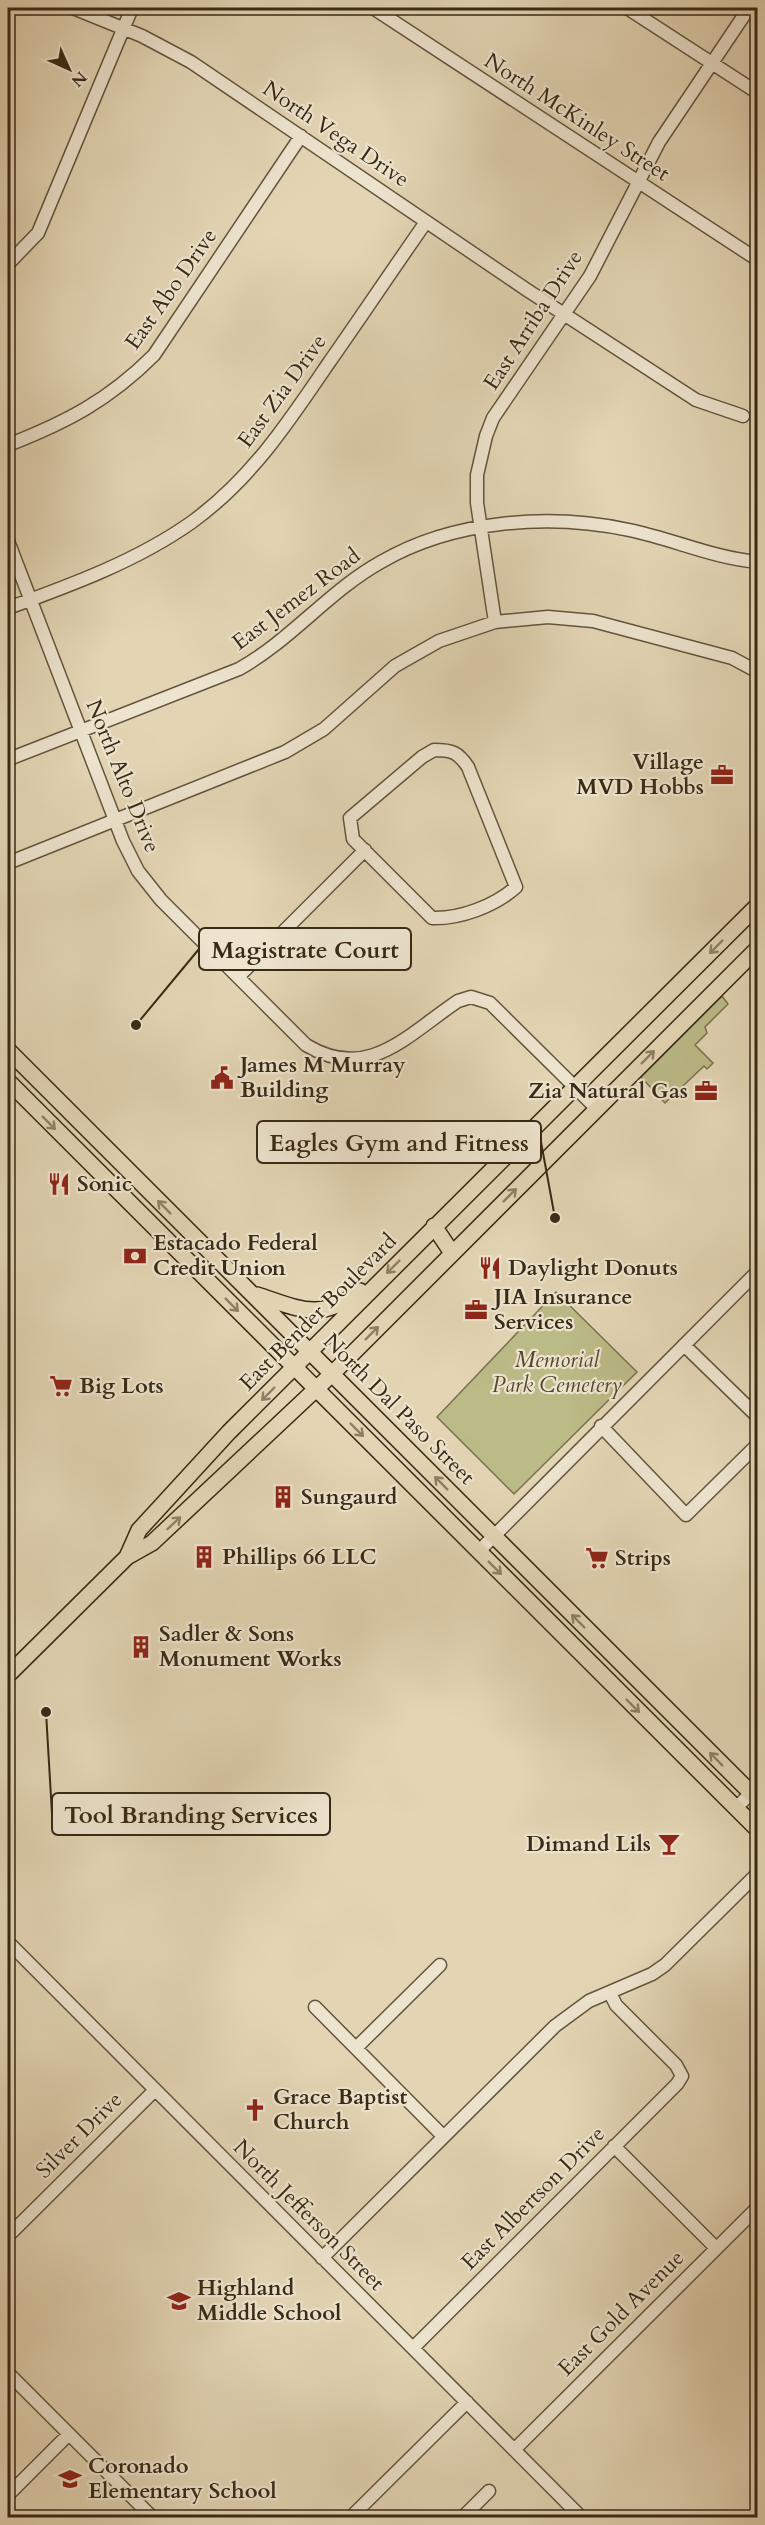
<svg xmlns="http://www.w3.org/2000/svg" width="765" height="2525" viewBox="0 0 765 2525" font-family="Cardo,serif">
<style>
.green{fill:#bbbb87;stroke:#7a724e;stroke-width:1.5}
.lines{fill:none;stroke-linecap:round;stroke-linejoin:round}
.minor-casing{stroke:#63553e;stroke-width:15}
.major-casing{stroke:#382a16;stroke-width:18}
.minor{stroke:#ede4ce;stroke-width:12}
.major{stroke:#e3d5b4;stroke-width:15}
.oneway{stroke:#8e8065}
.labels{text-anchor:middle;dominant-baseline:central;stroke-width:4.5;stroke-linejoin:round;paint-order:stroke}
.street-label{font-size:22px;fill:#382a16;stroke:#ede4ce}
.poi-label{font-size:22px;font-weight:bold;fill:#382a16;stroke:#ede4ce;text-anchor:start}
.park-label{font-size:22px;font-style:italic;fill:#52472d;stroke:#ede4ce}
.leader{fill:none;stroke:#382a16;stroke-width:2}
.callout-dot{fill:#382a16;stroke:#ede4ce;stroke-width:2}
.callout{fill:#ede4ce;stroke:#382a16;stroke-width:2}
.callout-label{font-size:24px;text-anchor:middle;font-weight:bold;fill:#382a16}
</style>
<rect width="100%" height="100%" fill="#e3d5b4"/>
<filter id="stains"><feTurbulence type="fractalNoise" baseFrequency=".00333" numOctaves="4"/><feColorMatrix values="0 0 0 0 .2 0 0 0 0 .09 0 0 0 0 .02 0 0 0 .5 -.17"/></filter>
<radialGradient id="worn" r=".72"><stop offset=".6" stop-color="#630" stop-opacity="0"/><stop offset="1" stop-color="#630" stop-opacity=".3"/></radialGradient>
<path class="green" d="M722,996L728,1004L705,1027L707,1033L695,1045L713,1063L707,1069L704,1066L665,1103L641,1077Z
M556,1292L637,1372L514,1494L437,1417Z"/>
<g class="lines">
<g class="minor-casing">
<path id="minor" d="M73,8L142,36L191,62L527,290L696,400L743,416
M373,8L758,260
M627,8L758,93
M8,264L38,233L132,8
M8,445C67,422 109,400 154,355L301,136
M8,541L123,841L138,871L161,900L306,1045C368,1083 407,1035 458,1001L471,997L490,1003L597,1109
M8,608C71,585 137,561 192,522C251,479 288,423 328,364C361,317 393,269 426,222
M495,622L477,503V475L486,436L493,418L590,276L659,142L749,8
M434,750C452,750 458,752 468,767L516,887C495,906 460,919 432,918L353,839L350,818L422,757Z
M9,759L239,669C291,640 329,591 381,562C453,520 549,513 629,530C673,539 713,558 758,562
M8,863L285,752L324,729L395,666L439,641L495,622L548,617L593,621L732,658L758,672
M238,977L365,850
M684,1345L758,1417
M601,1426L686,1515L758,1444
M479,1551L758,1271
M736,1808L758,1786
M8,1942L582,2518
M315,2007L443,2136
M356,2048L440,1965
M614,2146L716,2248
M8,2236L155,2090
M322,2258L555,2026L589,2001L652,1974L665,1965L758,1873
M413,2348L677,2084L682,2076L676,2065L616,2005L610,1993
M8,2373L153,2518
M514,2450L758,2207
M8,2495L69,2434
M350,2518L467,2402
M462,2518L489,2491"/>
</g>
<g class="major-casing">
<path id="major" d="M8,1050L758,1800
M8,1081L758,1830
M434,1226L452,1253
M257,1295C300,1309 320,1322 360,1291
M127,1557L139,1530L229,1432L758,905
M8,1675L127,1557L152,1543L332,1374L758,948"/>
</g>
<use href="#minor" class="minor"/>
<use href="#major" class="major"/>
</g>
<defs><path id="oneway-shaft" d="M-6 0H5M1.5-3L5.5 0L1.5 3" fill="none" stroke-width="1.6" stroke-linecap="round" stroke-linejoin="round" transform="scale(1.5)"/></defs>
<g class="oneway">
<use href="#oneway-shaft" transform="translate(716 947) rotate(135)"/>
<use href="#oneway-shaft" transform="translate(648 1057) rotate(-45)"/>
<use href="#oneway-shaft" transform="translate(49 1123) rotate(45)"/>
<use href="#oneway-shaft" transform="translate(510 1195) rotate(-45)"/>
<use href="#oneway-shaft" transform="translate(164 1207) rotate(-135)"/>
<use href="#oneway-shaft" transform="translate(393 1267) rotate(135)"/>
<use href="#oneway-shaft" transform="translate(232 1305) rotate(45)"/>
<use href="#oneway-shaft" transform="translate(372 1333) rotate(-45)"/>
<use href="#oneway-shaft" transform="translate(268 1394) rotate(135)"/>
<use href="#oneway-shaft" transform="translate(357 1430) rotate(45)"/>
<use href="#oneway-shaft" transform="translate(441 1483) rotate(-135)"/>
<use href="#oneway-shaft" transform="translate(174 1523) rotate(-43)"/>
<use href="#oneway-shaft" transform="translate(495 1568) rotate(45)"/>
<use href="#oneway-shaft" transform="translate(578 1621) rotate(-135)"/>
<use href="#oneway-shaft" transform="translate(633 1706) rotate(45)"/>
<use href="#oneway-shaft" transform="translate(716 1759) rotate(-135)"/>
</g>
<defs>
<g id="office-bare" transform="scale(1.8)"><path d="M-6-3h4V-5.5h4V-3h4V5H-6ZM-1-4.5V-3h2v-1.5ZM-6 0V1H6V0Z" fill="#8f2418" stroke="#ede4ce" stroke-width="2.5" paint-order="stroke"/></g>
<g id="civic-bare" transform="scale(1.8)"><path d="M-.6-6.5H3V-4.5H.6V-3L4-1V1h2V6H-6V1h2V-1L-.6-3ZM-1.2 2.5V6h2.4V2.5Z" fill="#8f2418" stroke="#ede4ce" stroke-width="2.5" paint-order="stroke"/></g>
<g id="restaurant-bare" transform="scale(1.8)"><path d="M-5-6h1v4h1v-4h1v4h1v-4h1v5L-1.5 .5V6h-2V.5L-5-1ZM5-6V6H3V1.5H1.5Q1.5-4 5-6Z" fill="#8f2418" stroke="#ede4ce" stroke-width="2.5" paint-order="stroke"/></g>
<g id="bank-bare" transform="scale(1.8)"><path d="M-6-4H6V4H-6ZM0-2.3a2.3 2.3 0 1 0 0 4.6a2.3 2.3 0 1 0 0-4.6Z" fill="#8f2418" stroke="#ede4ce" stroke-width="2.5" paint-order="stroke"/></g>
<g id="supermarket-bare" transform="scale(1.8)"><path d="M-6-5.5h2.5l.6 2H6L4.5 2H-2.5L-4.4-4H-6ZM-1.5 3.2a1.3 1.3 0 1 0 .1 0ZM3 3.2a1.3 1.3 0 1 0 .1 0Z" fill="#8f2418" stroke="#ede4ce" stroke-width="2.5" paint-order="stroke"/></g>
<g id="building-bare" transform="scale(1.8)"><path d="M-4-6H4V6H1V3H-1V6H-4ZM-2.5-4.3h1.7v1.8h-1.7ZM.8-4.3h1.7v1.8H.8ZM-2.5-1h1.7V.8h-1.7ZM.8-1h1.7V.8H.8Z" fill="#8f2418" stroke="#ede4ce" stroke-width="2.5" paint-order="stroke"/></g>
<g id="bar-bare" transform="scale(1.8)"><path d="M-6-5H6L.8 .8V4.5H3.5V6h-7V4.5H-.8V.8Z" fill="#8f2418" stroke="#ede4ce" stroke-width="2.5" paint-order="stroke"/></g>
<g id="church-bare" transform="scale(1.8)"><path d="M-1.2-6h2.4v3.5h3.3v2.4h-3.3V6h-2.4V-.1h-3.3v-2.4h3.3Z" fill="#8f2418" stroke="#ede4ce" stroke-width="2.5" paint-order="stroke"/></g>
<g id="school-bare" transform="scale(1.8)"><path d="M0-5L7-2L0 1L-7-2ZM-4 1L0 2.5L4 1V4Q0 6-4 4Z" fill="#8f2418" stroke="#ede4ce" stroke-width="2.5" paint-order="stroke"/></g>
</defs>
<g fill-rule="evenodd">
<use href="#office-bare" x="722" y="775"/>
<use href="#civic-bare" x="222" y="1078"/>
<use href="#office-bare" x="706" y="1091"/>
<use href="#restaurant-bare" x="59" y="1184"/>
<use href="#bank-bare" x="135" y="1256"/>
<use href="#restaurant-bare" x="490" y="1268"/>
<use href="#office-bare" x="476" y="1310"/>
<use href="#supermarket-bare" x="61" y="1386"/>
<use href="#building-bare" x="283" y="1497"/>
<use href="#building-bare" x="204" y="1557"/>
<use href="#supermarket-bare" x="597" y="1558"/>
<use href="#building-bare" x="141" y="1647"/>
<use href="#bar-bare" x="669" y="1844"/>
<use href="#church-bare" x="255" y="2110"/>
<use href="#school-bare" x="179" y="2301"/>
<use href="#school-bare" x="70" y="2479"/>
</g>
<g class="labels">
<g class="street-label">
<text transform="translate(577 117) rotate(33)">North McKinley Street</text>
<text transform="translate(336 134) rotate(34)">North Vega Drive</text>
<text transform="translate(171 289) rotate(-55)">East Abo Drive</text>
<text transform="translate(533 320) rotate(-57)">East Arriba Drive</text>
<text transform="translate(282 391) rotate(-54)">East Zia Drive</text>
<text transform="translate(296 599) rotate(-37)">East Jemez Road</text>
<text transform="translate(123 776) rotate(68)">North Alto Drive</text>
<text transform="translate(318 1312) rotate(-45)">East Bender Boulevard</text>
<text transform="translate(399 1409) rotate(45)">North Dal Paso Street</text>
<text transform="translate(79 2135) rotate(-45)">Silver Drive</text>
<text transform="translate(533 2198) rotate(-45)">East Albertson Drive</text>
<text transform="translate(309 2215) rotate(45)">North Jefferson Street</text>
<text transform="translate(621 2313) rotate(-45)">East Gold Avenue</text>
</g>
<g class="poi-label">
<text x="704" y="762" text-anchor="end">Village<tspan x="704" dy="25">MVD Hobbs</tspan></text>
<text x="240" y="1065">James M Murray<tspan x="240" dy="25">Building</tspan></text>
<text x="688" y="1091" text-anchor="end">Zia Natural Gas</text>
<text x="77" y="1184">Sonic</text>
<text x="153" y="1243">Estacado Federal<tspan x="153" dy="25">Credit Union</tspan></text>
<text x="508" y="1268">Daylight Donuts</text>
<text x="494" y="1297">JIA Insurance<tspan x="494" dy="25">Services</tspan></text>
<text x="79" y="1386">Big Lots</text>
<text x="301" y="1497">Sungaurd</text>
<text x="222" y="1557">Phillips 66 LLC</text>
<text x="615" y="1558">Strips</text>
<text x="159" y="1634">Sadler &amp; Sons<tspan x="159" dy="25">Monument Works</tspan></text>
<text x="651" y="1844" text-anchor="end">Dimand Lils</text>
<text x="273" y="2097">Grace Baptist<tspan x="273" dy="25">Church</tspan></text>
<text x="197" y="2288">Highland<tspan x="197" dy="25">Middle School</tspan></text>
<text x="88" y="2466">Coronado<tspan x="88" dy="25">Elementary School</tspan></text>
</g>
<g class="park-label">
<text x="557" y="1360">Memorial<tspan x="557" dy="25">Park Cemetery</tspan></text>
</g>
</g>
<path class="leader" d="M136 1025L199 949M555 1218L541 1142M46 1712L52 1814"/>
<g class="callout-dot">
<circle cx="136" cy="1025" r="6"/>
<circle cx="555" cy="1218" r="6"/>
<circle cx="46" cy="1712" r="6"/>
</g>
<g class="callout">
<rect x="199" y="928" width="212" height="42" rx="6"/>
<rect x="257" y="1121" width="284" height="42" rx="6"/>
<rect x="52" y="1793" width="278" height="42" rx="6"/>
</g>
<g class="callout-label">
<text x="305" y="958">Magistrate Court</text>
<text x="399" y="1151">Eagles Gym and Fitness</text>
<text x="191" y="1823">Tool Branding Services</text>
</g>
<rect width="765" height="2525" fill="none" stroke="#e3d5b4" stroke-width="30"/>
<rect x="9" y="9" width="747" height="2507" fill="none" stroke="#382a16" stroke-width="3"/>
<rect x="15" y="15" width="735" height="2495" fill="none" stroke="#382a16" stroke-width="1.5"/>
<g transform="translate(69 69) rotate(135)" stroke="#ede4ce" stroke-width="4.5" paint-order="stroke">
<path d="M0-4.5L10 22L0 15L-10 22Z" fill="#382a16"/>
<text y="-9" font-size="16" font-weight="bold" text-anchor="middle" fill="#382a16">N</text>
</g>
<rect width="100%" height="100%" filter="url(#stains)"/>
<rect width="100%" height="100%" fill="url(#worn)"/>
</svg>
